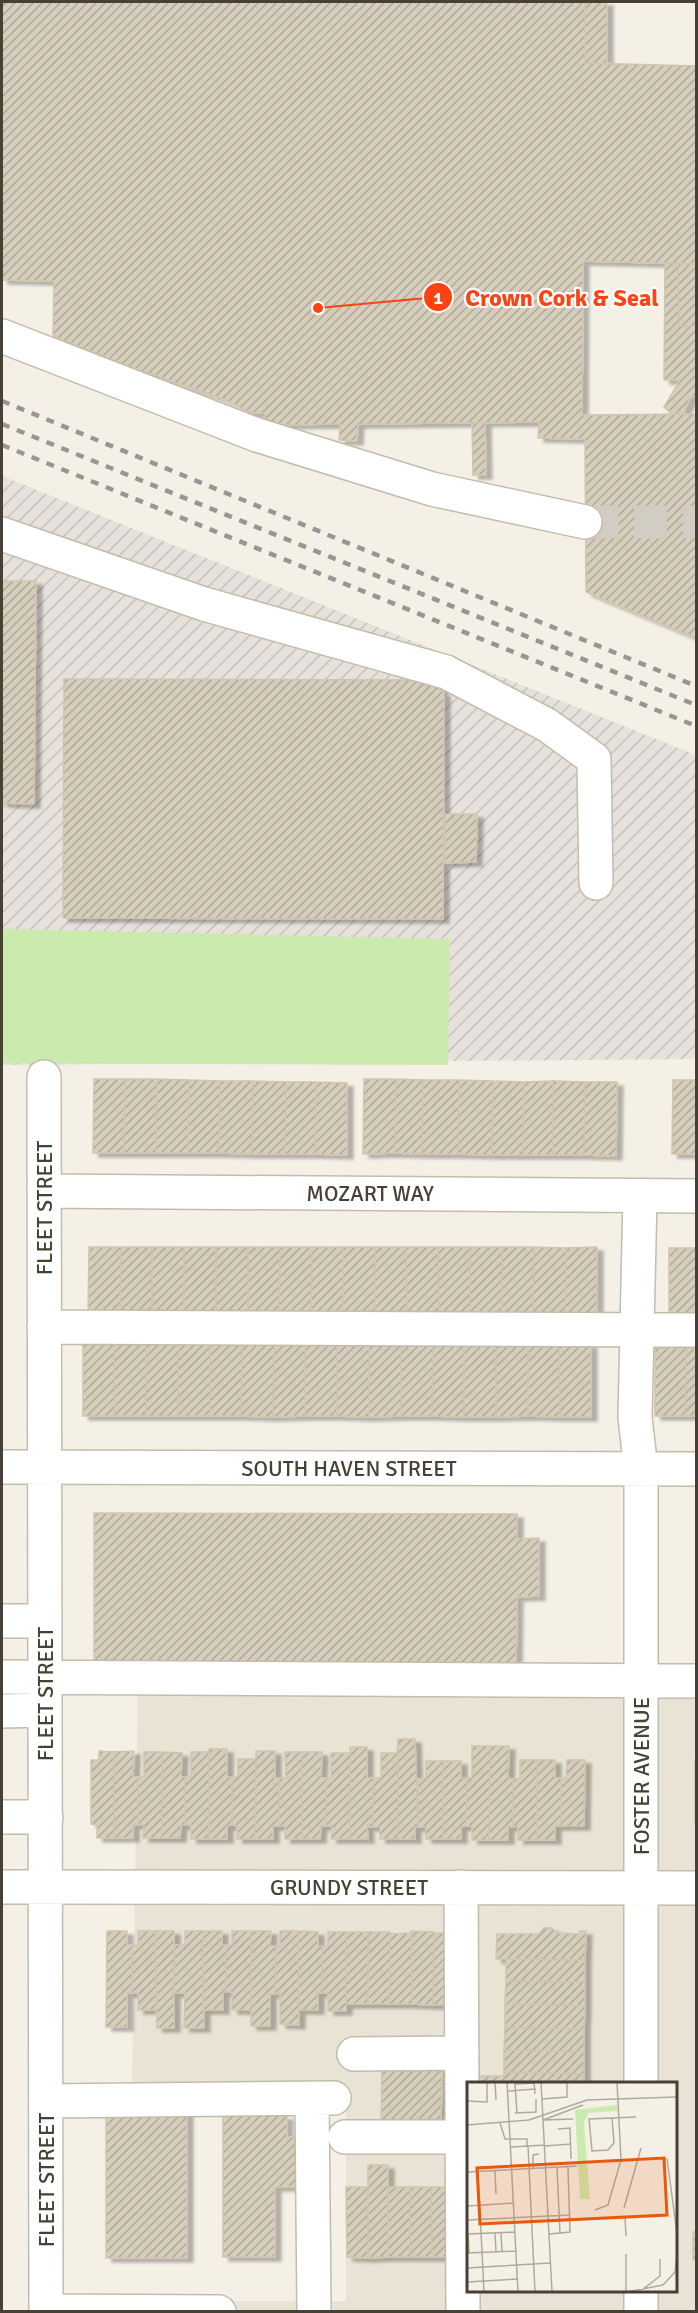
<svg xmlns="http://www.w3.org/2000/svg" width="698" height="2313" viewBox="0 0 698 2313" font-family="Signika,sans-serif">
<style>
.residential{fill:#e8e3d4;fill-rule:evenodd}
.industrial{fill:url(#industrial-furrows)}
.grass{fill:#cbeaad}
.building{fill:url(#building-hatch);stroke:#d1c5ae;stroke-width:1.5;filter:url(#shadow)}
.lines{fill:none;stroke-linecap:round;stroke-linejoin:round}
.minor-tunnel{stroke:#d1cdc3;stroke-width:33;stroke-dasharray:33 16;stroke-linecap:butt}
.minor-casing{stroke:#c2bcab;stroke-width:36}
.minor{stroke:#fff;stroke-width:33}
.rail{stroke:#969696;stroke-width:4.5;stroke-dasharray:8 8;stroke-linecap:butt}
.labels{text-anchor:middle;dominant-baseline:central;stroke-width:4.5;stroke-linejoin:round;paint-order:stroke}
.street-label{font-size:22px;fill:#474135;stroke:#fff}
.inset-road{fill:none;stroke:#afaa9f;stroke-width:1.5}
.view{fill:#e8590c;fill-opacity:0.15;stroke:#e8590c;stroke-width:3}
.inset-edge{fill:none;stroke:#474135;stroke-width:3}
.leader{fill:none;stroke:#ff4212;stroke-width:2}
.callout-dot{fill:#ff4212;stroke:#fff;stroke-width:2}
.mark-label{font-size:18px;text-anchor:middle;font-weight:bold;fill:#fff}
.callout-label{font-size:24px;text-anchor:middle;font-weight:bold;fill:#ff4212;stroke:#fff;stroke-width:4.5;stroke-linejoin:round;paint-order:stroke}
</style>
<defs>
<pattern id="industrial-furrows" width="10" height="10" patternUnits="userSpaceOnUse" patternTransform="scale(1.5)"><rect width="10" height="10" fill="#e6e1db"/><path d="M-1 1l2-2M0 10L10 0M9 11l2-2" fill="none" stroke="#c7c2bd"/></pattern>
<pattern id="building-hatch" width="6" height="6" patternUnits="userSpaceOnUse" patternTransform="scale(1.5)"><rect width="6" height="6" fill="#d6cdbb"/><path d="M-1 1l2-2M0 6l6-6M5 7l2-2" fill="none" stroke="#afa899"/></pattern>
<filter id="shadow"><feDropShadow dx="6" dy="4" stdDeviation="1.5" flood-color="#0004"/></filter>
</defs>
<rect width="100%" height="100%" fill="#f4f0e6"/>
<path class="residential" d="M696,1671V2311L129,2312V2302L346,2301V2095L132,2093L138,1675ZM468,2084H676V2290H468Z"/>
<path class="industrial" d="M2,476L696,755V1059L2,1065Z"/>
<path class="grass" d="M2,929L450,939L448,1065L2,1063Z"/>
<path class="building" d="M2,2H585V63L696,66V264L583,261L582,415L696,414V638L586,592L585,439L538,438L539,422L358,424L357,441L339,440L340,424L265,425V413H251L224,399L141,371L53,336L54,281L2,280Z
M585,2H607V64L585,63Z
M665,263L678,264L679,326H696V396L691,397L683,414H672L664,407L680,380H664Z
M678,264H696V326H679Z
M472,423H485L486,475H473Z
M2,581H36L34,804L2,803Z
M64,679L430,680L444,693L443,919L63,918Z
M445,814H477L476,862L445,863Z
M94,1079H125L124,1153H93Z
M125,1079H157L156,1153H124Z
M157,1079L189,1080L188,1153H156Z
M364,1079H396L395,1153L363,1154Z
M396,1079L423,1080L422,1154L395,1153Z
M189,1080L220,1081L219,1153H188Z
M423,1080H459L458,1154H422Z
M459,1080L493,1081L492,1155L458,1154Z
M673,1080H696V1154H672Z
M220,1081H253L252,1154L219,1153Z
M253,1081L286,1082L285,1154H252Z
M493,1081L524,1082L523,1155H492Z
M553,1081V1155H523L524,1082Z
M553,1081L585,1082L584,1155H553Z
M286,1082H316L315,1154H285Z
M316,1082L347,1083V1155L315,1154Z
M585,1082H617L616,1156L584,1155Z
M89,1247H121L120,1319H88Z
M121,1247H152V1319H120Z
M152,1247H184V1319H152Z
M184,1247H216V1319H184Z
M216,1247H248V1319H216Z
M248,1247H280L279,1319H248Z
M280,1247H312L311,1319H279Z
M312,1247H343V1319H311Z
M343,1247H375V1319H343Z
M375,1247H406L407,1319H375Z
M406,1247H438L439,1320L407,1319Z
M438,1247H470V1319L439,1320Z
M470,1247H502V1320L470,1319Z
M502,1247H534L533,1320H502Z
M534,1247L566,1248L565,1319L533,1320Z
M597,1247V1320L565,1319L566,1248Z
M669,1248H696V1316L669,1315Z
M114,1343L146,1344V1416H115Z
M114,1343L115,1416H83V1344Z
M146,1344H178V1416H146Z
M178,1344H210V1416H178Z
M210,1344H242L241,1416H210Z
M242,1344H274L273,1417L241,1416Z
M274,1344H305V1416L273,1417Z
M305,1344H337V1416H305Z
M337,1344H369V1417L337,1416Z
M369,1344H401V1416L369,1417Z
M401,1344H433L432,1416H401Z
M433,1344H464V1417L432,1416Z
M464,1344H496V1417H464Z
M496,1344H528V1416L496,1417Z
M528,1344H559L560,1417L528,1416Z
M559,1344H591V1417H560Z
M655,1348H686L685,1416H655Z
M686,1348L696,1349V1416H685Z
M94,1513L517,1514V1539L539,1538V1596L517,1597L516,1667L94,1666Z
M398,1739H415L418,1827H415V1839H398Z
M398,1739V1839H380V1826L373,1827V1778H381V1753H397Z
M472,1746H490L489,1840H472V1826H466L467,1778H472Z
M490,1746H509L508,1778L513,1779V1827L508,1826V1840H489Z
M350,1747H367V1778H373V1827L367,1826L368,1839H350Z
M209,1749H227V1777H232V1825L227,1826V1839H209Z
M99,1751L114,1752V1838H97V1825L91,1824V1760H99Z
M134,1751L133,1777H138V1825L133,1824V1838H114V1752Z
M256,1751H275V1778H279V1826H273V1839H255Z
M144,1752H162V1838H143L144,1824L138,1825V1777H144Z
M162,1752L182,1753L181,1777H185V1825H181L180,1838H162Z
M191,1752H209V1839H191V1825H185V1777H191Z
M285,1752H302V1839H285V1826H279V1778H286Z
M302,1752H322L321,1778H326V1826H321L320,1839H302Z
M331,1753H350V1839H331L332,1826H326V1778H331Z
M238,1759H256L255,1839H237V1826L232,1825V1777H238Z
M520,1760H537V1840H518V1826L513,1827V1779L520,1778Z
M537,1760H555V1778H561V1826H555V1840H537Z
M567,1760H585L584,1826H561V1778H566Z
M695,1760H696L695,1825Z
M426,1761H443V1839H426V1827H418V1779L426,1778Z
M443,1761H461V1778H467L466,1826L461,1827V1839H443Z
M544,1928H552L557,1933L579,1934L580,1931H586L585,1960L496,1959L497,1934H539Z
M107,1931H127V1945H132V1993H127V2027H106Z
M138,1931H155L157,2010H138V1993H132V1945H138Z
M155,1931H174V2028H157Z
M185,1931H203L204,2028H184L185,1993H174L175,1945H185Z
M203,1931H222V1945H226V1992H223V2010H203Z
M232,1931H251V2010H232V1992H226V1945H232Z
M251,1931H271L270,1946H276L275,1994H270V2026H251Z
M280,1931H298L299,2025L280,2024V1993L275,1994L276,1946H280Z
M298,1931L318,1932V1946H322V1993H318V2010H299Z
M411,1931L434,1932L433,2005L412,2004Z
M328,1932H346V2011H328V1993H322V1946H328Z
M346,1932H368V2004H346Z
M368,1932H390L389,2004H368Z
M411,1933L412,2004H389L390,1934Z
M434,1933H455V2004L433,2005Z
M506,1959L585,1960V1982L506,1981Z
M506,1981L585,1982V2006L505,2004Z
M505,2004L585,2006L584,2029L505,2028Z
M505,2028L584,2029V2052L504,2050Z
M504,2050L584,2052V2074L504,2072Z
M382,2066L442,2067L441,2124L381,2123Z
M504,2072L584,2074L583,2084H474V2076H504Z
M106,2104L187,2105V2258H106Z
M223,2105L274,2106V2116H287V2137H301V2187H275V2257H223Z
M368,2165H388V2257L368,2258Z
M346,2187H368V2258L347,2257Z
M388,2187H410V2257H388Z
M410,2187H431L432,2257H410Z
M431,2187H453V2257H432Z
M693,2232H696V2260H693Z"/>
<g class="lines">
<path class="minor-tunnel" d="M585,522H696"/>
<g class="minor-casing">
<path id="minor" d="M2,336L257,435L432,489L585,522
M2,534L204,604L446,672L547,725L594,759L596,883
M44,1077L46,2312
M44,1191L696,1196
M640,1196L635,1418L641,1469V2084
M44,1327L696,1330
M2,1467L696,1469
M2,1621H45
M2,1677L696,1681
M2,1711L45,1710
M2,1817H46
M2,1887L696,1888
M461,1887L463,2312
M354,2054L462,2053
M312,2098L314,2312
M46,2101L334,2098
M345,2137H463
M641,2290V2312
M46,2311L219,2312"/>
</g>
<use href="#minor" class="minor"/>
<path class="rail" d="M2,401L696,686
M2,424L696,705
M2,445L696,726"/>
</g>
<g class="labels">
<g class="street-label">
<text x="370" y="1193">MOZART WAY</text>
<text transform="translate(44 1208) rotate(-90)">FLEET STREET</text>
<text x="349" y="1468">SOUTH HAVEN STREET</text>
<text transform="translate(45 1694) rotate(-90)">FLEET STREET</text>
<text transform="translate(641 1776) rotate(-90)">FOSTER AVENUE</text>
<text x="349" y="1887">GRUNDY STREET</text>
<text transform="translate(46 2180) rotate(-90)">FLEET STREET</text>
</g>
</g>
<g transform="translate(467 2082)">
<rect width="210" height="210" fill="#f4f0e6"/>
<path d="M150,23V29L121,31L117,41L123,117H113L108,28Z" fill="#cbeaad"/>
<path class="inset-road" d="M28,0L29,18M40,0L51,210M74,0L76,38M41,9L69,7M75,17L100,15V0M0,19L20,20V0M48,31L69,30V17M50,31L48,2L67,1L68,12M145,36L147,61L141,68L125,69L122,37L145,36L169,35M76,38L116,23M33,41L38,57H60V64M0,43L62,38L120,18L210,15M91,47L103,46L104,77M61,64L68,210M78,64L104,62M44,65L78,63M200,76L210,152M90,85L93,152M66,87V73L72,72M28,89L29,112M0,90L110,84M11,90L17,210M0,124L47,121M157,126L174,66M128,128L141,123L154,78L150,0M158,136L159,154M0,138L103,133M28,151L29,170M34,151L35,170M0,152L48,150M1,152L2,171M82,152L103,150L101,85M0,171L49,169M159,172V210M0,186L83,181M0,200L50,197M175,208L193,194V177M85,210L76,38L106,37M160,210L196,203L208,190L210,173"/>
<path class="view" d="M197,76L200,133L13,142L10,86Z"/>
<rect width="210" height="210" class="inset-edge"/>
</g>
<path class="leader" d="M318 308L438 297"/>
<g class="callout-dot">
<circle cx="318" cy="308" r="6"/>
<circle cx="438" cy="297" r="15"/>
</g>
<g class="mark-label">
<text x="438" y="304">1</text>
</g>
<g class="callout-label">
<text x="562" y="306">Crown Cork &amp; Seal</text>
</g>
<rect width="698" height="2313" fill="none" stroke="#474135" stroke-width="6"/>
</svg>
